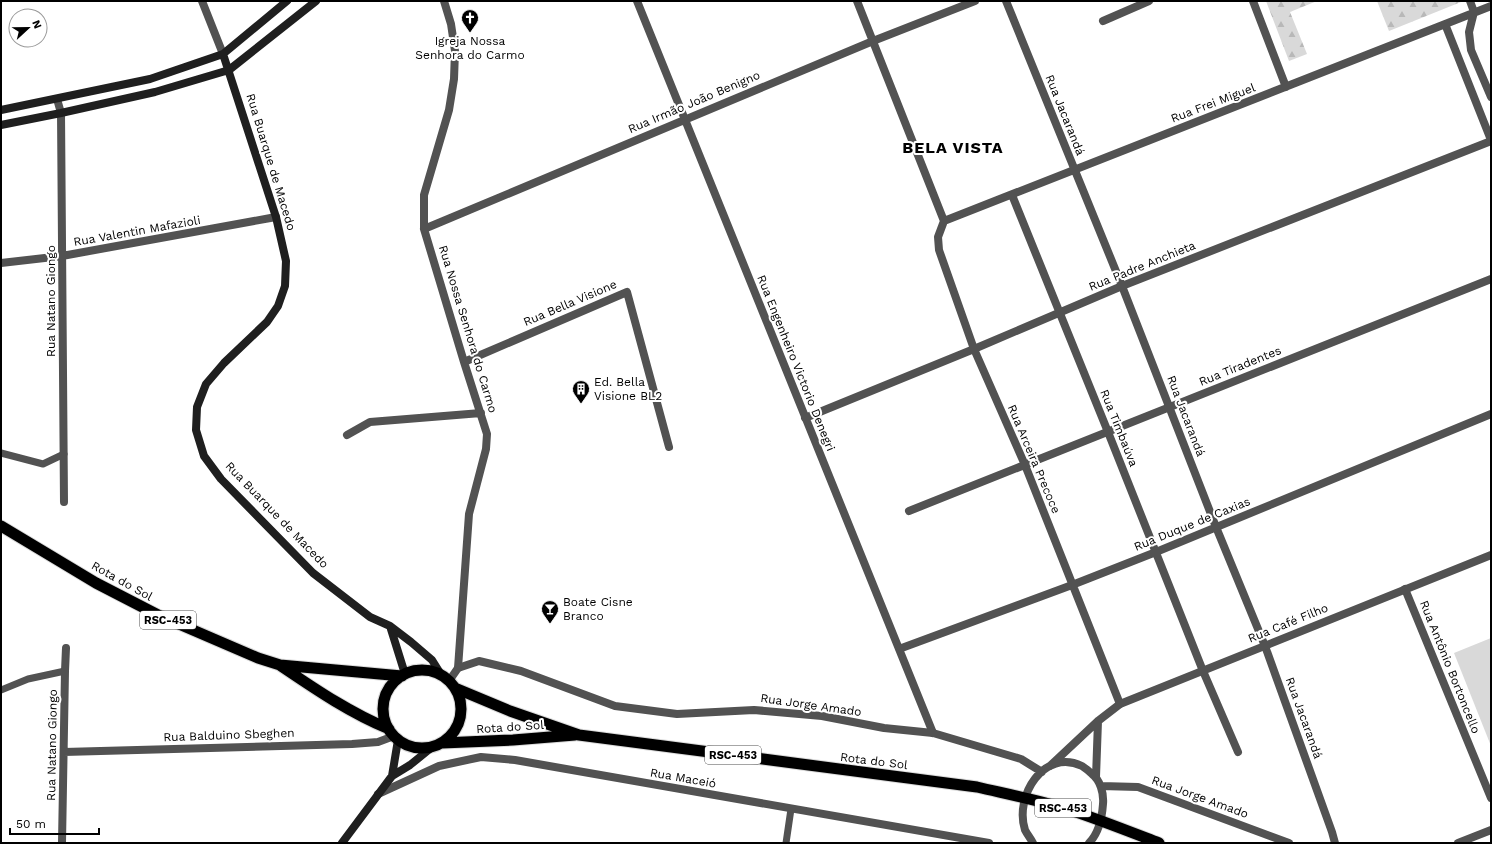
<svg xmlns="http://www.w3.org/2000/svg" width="1492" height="844" viewBox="0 0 1492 844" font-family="'Work Sans',sans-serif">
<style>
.forest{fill:url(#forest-firs)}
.park{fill:#d9d9d9}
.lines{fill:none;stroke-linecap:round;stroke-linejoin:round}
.trunk-casing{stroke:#dbdbdb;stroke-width:13}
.service{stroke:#525252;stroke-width:7}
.minor{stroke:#525252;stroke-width:8}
.tertiary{stroke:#525252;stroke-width:8}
.secondary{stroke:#1f1f1f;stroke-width:8}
.trunk{stroke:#000;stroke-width:11}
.labels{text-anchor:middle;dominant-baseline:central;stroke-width:4;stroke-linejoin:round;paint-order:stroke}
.shield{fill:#fff;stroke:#4c4c4c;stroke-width:1}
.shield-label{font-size:11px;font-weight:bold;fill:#000}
.poi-label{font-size:12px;fill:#000;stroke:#fff;text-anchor:start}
.street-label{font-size:12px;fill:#000;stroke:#fff}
.district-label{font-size:16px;font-weight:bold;letter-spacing:1px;fill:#000;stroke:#fff}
</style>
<defs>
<pattern id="forest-firs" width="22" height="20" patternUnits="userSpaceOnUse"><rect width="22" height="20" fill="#d9d9d9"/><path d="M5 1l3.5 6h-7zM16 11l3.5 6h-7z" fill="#b8b8b8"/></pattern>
</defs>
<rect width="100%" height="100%" fill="#fff"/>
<path class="forest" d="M1266,1H1317L1290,12L1307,54L1289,61Z
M1377,1H1460L1461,2L1389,31Z"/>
<path class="park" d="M1491,638V746L1454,653Z"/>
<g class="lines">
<g class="trunk-casing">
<path id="trunk" d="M1,526L96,583L158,615L258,658L280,665L402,676
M281,666C315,689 350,713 389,729
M383 709a39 39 0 1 1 78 0a39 39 0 1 1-78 0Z
M455,688L510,711L579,735L977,787C1007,794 1037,800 1067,809C1098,819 1128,831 1159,843
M442,743L513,740L575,735"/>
</g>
<path class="service" d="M1,453L43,464L64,454
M1,690L28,679L65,671
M786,843L791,809"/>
<path class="minor" d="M202,1L223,54
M444,1L451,24L455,51L454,79L449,110L424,195V229L464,362L487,434L486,449L469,514L458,668
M637,1L933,733
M857,1L944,221
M1006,1L1122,286L1216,527L1265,646L1332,832L1335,843
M1253,1L1286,87
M1470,1L1474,12L1469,32L1471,50L1491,97
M1103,21L1149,1
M1445,24L1491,140
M57,99L61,113L64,502
M1012,195L1108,432L1203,671L1238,752
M944,221L1491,6
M944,221L938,237L939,250L974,349L1025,465L1120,704
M424,229L873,41L975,1
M1,263L62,256L276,217
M464,362L627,292L669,447
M805,418L974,349L1122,286L1491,141
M347,435L370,422L481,413
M909,511L1491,279
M1405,589L1491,798
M899,649L1072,585L1156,552L1491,414
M64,752L352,744L378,742L394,736
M378,794L439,766L481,757L515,760L989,843
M62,843L65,671L66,648
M1458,843L1491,830"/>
<path class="tertiary" d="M449,681L458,668L479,661L521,671L615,706L677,714L754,710L822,716L884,728L933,733L1021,759L1042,772
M1050,766L1098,721L1120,704L1491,555
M1096,777L1098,721
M1101,786L1138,787L1289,843
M1033,843C1031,839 1027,834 1025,830C1014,796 1044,748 1082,766C1085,768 1089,771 1092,774C1100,780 1104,793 1103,804C1102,818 1099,833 1089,843"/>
<path class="secondary" d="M223,54L276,217L286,261L285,286L278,306L267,322L224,363L206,384L197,407L196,430L204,456L221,479L313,573L370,617L390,626L411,642L432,660L442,676
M1,110L150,79L223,54L287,1
M1,125L61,113L155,92L229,70L316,1
M390,626L405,674
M392,776L398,740
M342,843L392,776L410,765L431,748"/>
<use href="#trunk" class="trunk"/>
</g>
<defs>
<g id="church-pin" transform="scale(0.9)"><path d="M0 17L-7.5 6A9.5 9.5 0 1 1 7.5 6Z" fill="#000" stroke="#fff"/><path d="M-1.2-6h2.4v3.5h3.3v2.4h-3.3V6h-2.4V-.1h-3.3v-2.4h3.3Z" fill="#fff"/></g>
<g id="building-pin" transform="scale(0.9)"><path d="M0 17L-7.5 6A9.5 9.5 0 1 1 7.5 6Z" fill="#000" stroke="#fff"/><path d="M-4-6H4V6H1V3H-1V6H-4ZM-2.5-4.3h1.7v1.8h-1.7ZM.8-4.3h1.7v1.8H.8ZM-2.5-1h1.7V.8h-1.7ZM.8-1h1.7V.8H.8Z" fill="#fff"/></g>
<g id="bar-pin" transform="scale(0.9)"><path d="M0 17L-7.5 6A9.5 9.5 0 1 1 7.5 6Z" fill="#000" stroke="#fff"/><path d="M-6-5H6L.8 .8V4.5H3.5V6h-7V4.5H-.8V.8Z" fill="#fff"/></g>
</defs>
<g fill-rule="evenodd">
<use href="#church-pin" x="470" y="18"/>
<use href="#building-pin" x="581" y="389"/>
<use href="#bar-pin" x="550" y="609"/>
</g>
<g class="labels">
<g class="shield">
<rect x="140" y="611" width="56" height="18" rx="3"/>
<rect x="705" y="746" width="56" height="18" rx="3"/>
<rect x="1035" y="799" width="56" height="18" rx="3"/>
</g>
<g class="shield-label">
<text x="168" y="620">RSC-453</text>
<text x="733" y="755">RSC-453</text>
<text x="1063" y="808">RSC-453</text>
</g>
<g class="poi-label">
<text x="470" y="41" text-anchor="middle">Igreja Nossa<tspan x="470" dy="14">Senhora do Carmo</tspan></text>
<text x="594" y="382">Ed. Bella<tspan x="594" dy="14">Visione BL2</tspan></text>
<text x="563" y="602">Boate Cisne<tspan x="563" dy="14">Branco</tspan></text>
</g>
<g class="street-label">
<text transform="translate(694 102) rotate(-23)">Rua Irmão João Benigno</text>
<text transform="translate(1213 103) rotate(-21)">Rua Frei Miguel</text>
<text transform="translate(1065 115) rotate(68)">Rua Jacarandá</text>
<text transform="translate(271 162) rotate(73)">Rua Buarque de Macedo</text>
<text transform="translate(137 231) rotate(-10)">Rua Valentin Mafazioli</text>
<text transform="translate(1142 266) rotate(-22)">Rua Padre Anchieta</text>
<text transform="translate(51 301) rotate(-90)">Rua Natano Giongo</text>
<text transform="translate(570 303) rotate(-23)">Rua Bella Visione</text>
<text transform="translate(468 329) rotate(73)">Rua Nossa Senhora do Carmo</text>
<text transform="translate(796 363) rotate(68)">Rua Engenheiro Victorio Denegri</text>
<text transform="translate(1240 366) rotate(-22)">Rua Tiradentes</text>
<text transform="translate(1186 416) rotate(69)">Rua Jacarandá</text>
<text transform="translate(1119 428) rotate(68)">Rua Timbaúva</text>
<text transform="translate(1034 459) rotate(67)">Rua Arceira Precoce</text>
<text transform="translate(277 515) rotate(46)">Rua Buarque de Macedo</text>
<text transform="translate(1192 524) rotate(-22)">Rua Duque de Caxias</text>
<text transform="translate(122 581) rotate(29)">Rota do Sol</text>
<text transform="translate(1288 623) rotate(-22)">Rua Café Filho</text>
<text transform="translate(1450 667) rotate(68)">Rua Antônio Bortoncello</text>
<text transform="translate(811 705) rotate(8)">Rua Jorge Amado</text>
<text transform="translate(1304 718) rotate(70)">Rua Jacarandá</text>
<text transform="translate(510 727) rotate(-4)">Rota do Sol</text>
<text transform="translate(229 735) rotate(-2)">Rua Balduino Sbeghen</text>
<text transform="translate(52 745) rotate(-89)">Rua Natano Giongo</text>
<text transform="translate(874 761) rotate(7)">Rota do Sol</text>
<text transform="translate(683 778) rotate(10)">Rua Maceió</text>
<text transform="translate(1200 797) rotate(20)">Rua Jorge Amado</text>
</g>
<g class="district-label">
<text x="953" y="147">BELA VISTA</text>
</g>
</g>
<rect width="1492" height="844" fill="none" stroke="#000000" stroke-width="4"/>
<g transform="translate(28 28) rotate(68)"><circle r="19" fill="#ffffff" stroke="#999999"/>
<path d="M0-3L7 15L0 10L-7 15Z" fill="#000000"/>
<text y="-6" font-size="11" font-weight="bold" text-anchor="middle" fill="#000000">N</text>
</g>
<path d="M10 828v6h89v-6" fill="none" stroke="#000000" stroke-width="2"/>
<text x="16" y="828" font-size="12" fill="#000000" stroke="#ffffff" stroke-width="3" paint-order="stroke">50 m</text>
</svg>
